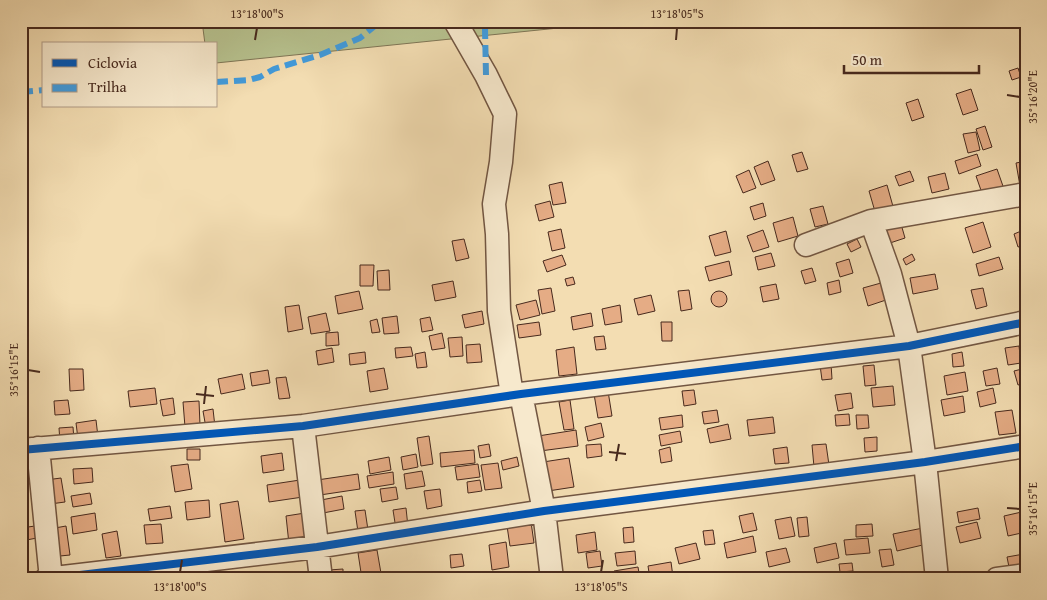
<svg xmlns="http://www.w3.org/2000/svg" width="1047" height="600" viewBox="0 0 1047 600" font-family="'Gentium Book Plus',serif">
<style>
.green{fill:#b7c28f;stroke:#7f7656}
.building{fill:#e5ac85;stroke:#47291d}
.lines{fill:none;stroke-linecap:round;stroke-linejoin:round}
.minor-casing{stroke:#725642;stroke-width:25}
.minor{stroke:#f7e9cd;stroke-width:22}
.quiet{stroke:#409cdf;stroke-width:6;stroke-dasharray:12 6;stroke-linecap:butt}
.cycleway-casing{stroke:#f7e9cd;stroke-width:11}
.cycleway{stroke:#0057b8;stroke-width:8}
.ticks{fill:none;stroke:#47291d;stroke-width:2}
.neatline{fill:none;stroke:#47291d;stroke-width:2}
.ticks-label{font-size:12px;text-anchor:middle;fill:#47291d}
</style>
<rect width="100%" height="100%" fill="#f3ddb2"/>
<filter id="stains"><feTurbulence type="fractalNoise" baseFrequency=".004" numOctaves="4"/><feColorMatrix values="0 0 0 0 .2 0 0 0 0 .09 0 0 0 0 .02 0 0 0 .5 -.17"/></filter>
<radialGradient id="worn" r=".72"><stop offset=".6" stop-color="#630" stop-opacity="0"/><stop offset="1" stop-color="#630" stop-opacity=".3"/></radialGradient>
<path class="green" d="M202,21H627L216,63V44H205Z"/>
<path class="building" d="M1018,68L1021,77L1012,80L1009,71Z
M971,89L978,110L963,115L956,94Z
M918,99L924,117L912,121L906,103Z
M985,126L992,147L983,150L976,129Z
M976,132L980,150L968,153L963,134Z
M802,152L808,169L797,172L792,155Z
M977,154L981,166L959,174L955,161Z
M768,161L775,180L761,185L754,167Z
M1026,161V185L1020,186L1016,163Z
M997,169L1004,189L983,196L976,176Z
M749,170L756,188L743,193L736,176Z
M910,171L914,181L899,186L895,176Z
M945,173L949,189L932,193L928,177Z
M562,182L566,203L553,205L549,185Z
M887,185L894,210L876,215L869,191Z
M550,201L554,217L539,221L535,205Z
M763,203L766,216L754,220L750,207Z
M823,206L828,224L815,227L810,209Z
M793,217L798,236L778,242L773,223Z
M983,222L991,247L973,253L965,228Z
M901,224L905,238L887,244L882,229Z
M561,229L565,248L552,251L548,232Z
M1026,229V245L1018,247L1014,234Z
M763,230L769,247L753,252L747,236Z
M726,231L731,252L715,256L709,236Z
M464,239L469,258L456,261L452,241Z
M857,239L861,247L851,252L847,244Z
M771,253L775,266L758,270L755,257Z
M912,254L915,260L906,265L903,259Z
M562,255L566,265L547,272L543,261Z
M999,257L1003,269L979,276L976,264Z
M849,259L853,273L840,277L836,263Z
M729,261L732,275L709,281L705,267Z
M360,265H374L373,286H360Z
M812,268L816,281L805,284L801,271Z
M389,270L390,290H378L377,271Z
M935,274L938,289L913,294L910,278Z
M573,277L575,284L567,286L565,279Z
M839,280L841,292L829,295L827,283Z
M453,281L456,297L435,301L432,285Z
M881,283L886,300L868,306L863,288Z
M776,284L779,299L763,302L760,287Z
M551,288L555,311L542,314L538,290Z
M983,288L987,306L976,309L971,290Z
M689,290L692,309L681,311L678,291Z
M711 299a8 8 0 1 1 16 0a8 8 0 1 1-16 0Z
M359,291L363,309L338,314L335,296Z
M651,295L655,311L638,315L634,299Z
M536,300L540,315L520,320L516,305Z
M299,305L303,329L288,332L285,307Z
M620,305L622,322L605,325L602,309Z
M482,311L484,324L465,328L462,315Z
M326,313L330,331L311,334L308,317Z
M591,313L593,326L573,330L571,317Z
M397,316L399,333L384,334L382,318Z
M430,317L433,330L422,332L420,319Z
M377,319L380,332L372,333L370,321Z
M539,322L541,335L519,338L517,325Z
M661,322H672V341H662Z
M338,332L339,345L326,346V333Z
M442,333L445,348L432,350L429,336Z
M604,336L606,349L596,350L594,337Z
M462,337L463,356L450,357L448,338Z
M480,344L482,362L467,363L466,345Z
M1019,346L1021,363L1008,365L1005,348Z
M411,347L413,356L396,358L395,348Z
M574,347L577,374L559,376L556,350Z
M332,348L334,362L318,365L316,351Z
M365,352L366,363L350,365L349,354Z
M425,352L427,367L417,368L415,354Z
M962,352L964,366L953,367L952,354Z
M831,364L832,379L822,380L820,365Z
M874,365L876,385L865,386L863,366Z
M384,368L388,389L370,392L367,371Z
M997,368L1000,384L986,386L983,371Z
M1026,368V383L1018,385L1014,371Z
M69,369H83L84,390L70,391Z
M268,370L270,383L252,386L250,373Z
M965,372L968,391L947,395L944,376Z
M242,374L245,389L221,394L218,379Z
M286,377L290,398L279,399L276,378Z
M893,386L895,405L873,407L871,388Z
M155,388L157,404L130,407L128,391Z
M993,388L996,403L980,407L977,392Z
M694,390L696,404L684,406L682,391Z
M608,391L612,416L598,418L594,394Z
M851,393L853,408L838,411L835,395Z
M963,396L965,412L944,416L941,400Z
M173,398L175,414L163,416L160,400Z
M68,400L70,414L55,415L54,401Z
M570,400L574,429L564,430L559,402Z
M199,401L200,425L185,427L183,402Z
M213,409L215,427L206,428L203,411Z
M717,410L719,422L704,424L702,412Z
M1012,410L1016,433L999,435L995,412Z
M849,414L850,425L836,426L835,415Z
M682,415L683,427L661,430L659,418Z
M856,415H868L869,428L857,429Z
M773,417L775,433L749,436L747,420Z
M96,420L98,437L78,439L76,423Z
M601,423L604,437L588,441L585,427Z
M728,424L731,439L710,443L707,429Z
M73,427L74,440L60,442L59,428Z
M576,430L578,446L540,451L538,436Z
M680,431L682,442L661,446L659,435Z
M429,436L433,464L421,466L417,438Z
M877,437V451L865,452L864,438Z
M489,444L491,456L480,458L478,446Z
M601,444L602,456L587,458L586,445Z
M826,444L829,465L814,467L812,445Z
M670,447L672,461L661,463L659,450Z
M787,447L789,463L775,464L773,449Z
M187,449H200V460H187Z
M474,450L475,463L441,467L440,453Z
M282,453L284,470L263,473L261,456Z
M416,454L418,467L403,470L401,457Z
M389,457L391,470L370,474L368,461Z
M517,457L519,466L503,470L501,461Z
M569,458L574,487L548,491L543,462Z
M498,463L502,488L485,490L481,465Z
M188,464L192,489L175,492L171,466Z
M478,464L480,477L457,480L455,467Z
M92,468L93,482L74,484L73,469Z
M422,471L425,486L406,489L404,474Z
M393,472L394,484L369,488L367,476Z
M358,474L360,489L320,495L317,480Z
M61,478L65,502L50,504L46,480Z
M300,480L303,497L269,502L267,485Z
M480,480L482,491L468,493L467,482Z
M396,487L398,499L382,502L380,489Z
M440,489L442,506L427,509L424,491Z
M90,493L92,504L73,507L71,496Z
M342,496L344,509L323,513L321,500Z
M209,500L210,517L187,520L185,502Z
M238,501L244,539L225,542L220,504Z
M170,506L172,518L150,521L148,509Z
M406,508L408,527L396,529L393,510Z
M978,508L980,519L959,523L957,512Z
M365,510L368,530L358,532L355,511Z
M1026,511V532L1008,536L1004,516Z
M95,513L97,530L73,534L71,517Z
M305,513L308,541L289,544L286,516Z
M753,513L757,530L743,533L739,516Z
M791,517L795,536L779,539L775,520Z
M807,517L809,536L799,537L797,518Z
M531,522L534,543L510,546L507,526Z
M977,522L981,538L960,543L956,527Z
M161,524L163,543L146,544L144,525Z
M872,524L873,536L856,537V525Z
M35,526L37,538L21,541V528Z
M66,526L70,555L60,556L55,528Z
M633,527L634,542L624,543L623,528Z
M923,528L927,544L897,551L893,534Z
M713,530L715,544L705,545L703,531Z
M117,531L121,556L106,558L102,534Z
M595,532L597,550L578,553L576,535Z
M753,536L756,552L727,558L724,543Z
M868,538L870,553L846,555L844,540Z
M506,542L509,567L492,570L489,545Z
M696,543L700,559L679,564L675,548Z
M836,543L839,558L817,563L814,548Z
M786,548L790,562L769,567L766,552Z
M891,549L894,565L882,567L879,550Z
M377,550L382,579H362L358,553Z
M600,551L602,566L588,568L586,553Z
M635,551L636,564L617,566L615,553Z
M462,554L464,566L451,568L450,555Z
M1024,554L1026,565L1010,572L1007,557Z
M671,562L673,577L650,579L648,566Z
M852,563L853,571L840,572L839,564Z
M638,567L640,579H615L614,571Z
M343,569V579H329V570Z
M803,572L804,579H788V574Z
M928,572L929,579H914L913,574Z
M579,573L580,579H561L560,575Z"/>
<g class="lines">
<g class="minor-casing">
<path id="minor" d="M455,21L486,75L505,114L501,162L494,204L497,234L499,311L512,395
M871,221L890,274L909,346L925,462L937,579
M806,245L871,221L1026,194
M521,394L544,511L552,579
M303,426L321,579
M38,448L51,579
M21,450L303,426L521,394L909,346L1026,322
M46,579L317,547L544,511L925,462L1026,446
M997,579L1026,575"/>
</g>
<use href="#minor" class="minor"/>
<path class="quiet" d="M486,75L485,29L488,21
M216,82L249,80L260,77L274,69L320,55L360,38L381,21
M21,92L44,90"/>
<g class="cycleway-casing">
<path id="cycleway" d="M21,450L303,426L521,394L909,346L1026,322
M46,579L317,547L544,511L925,462L1026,446"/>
</g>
<use href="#cycleway" class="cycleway"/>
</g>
<path class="ticks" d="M255,40L257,28M676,40L677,28M1007,95L1020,97M28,370L40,372M196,394L214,396M204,404L206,386M609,452L626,454M616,461L619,444M1007,508L1020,509M180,572L182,560M601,572L603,560"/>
<rect width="1047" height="600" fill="none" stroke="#f3ddb2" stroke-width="55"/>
<rect x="42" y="42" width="175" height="65" fill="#f7e9cd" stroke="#b19c87"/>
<rect x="52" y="59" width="25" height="8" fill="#0057b8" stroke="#b19c87"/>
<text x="88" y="68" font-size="15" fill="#47291d">Ciclovia</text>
<rect x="52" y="84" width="25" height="8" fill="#409cdf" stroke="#b19c87"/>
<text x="88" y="92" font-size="15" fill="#47291d">Trilha</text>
<path d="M844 65v8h135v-8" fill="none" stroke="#47291d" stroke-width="2.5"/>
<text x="852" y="65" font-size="15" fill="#47291d" stroke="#f7e9cd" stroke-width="4" paint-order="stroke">50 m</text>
<rect x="28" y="28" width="992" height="544" class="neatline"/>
<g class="ticks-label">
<text x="257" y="18">13°18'00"S</text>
<text x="677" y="18">13°18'05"S</text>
<text transform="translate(1033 97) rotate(-90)" y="4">35°16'20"E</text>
<text transform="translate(14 370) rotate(-90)" y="4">35°16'15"E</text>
<text transform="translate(1033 509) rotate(-90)" y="4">35°16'15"E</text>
<text x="180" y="591">13°18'00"S</text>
<text x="601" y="591">13°18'05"S</text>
</g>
<rect width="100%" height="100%" filter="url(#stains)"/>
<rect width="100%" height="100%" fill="url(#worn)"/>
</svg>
